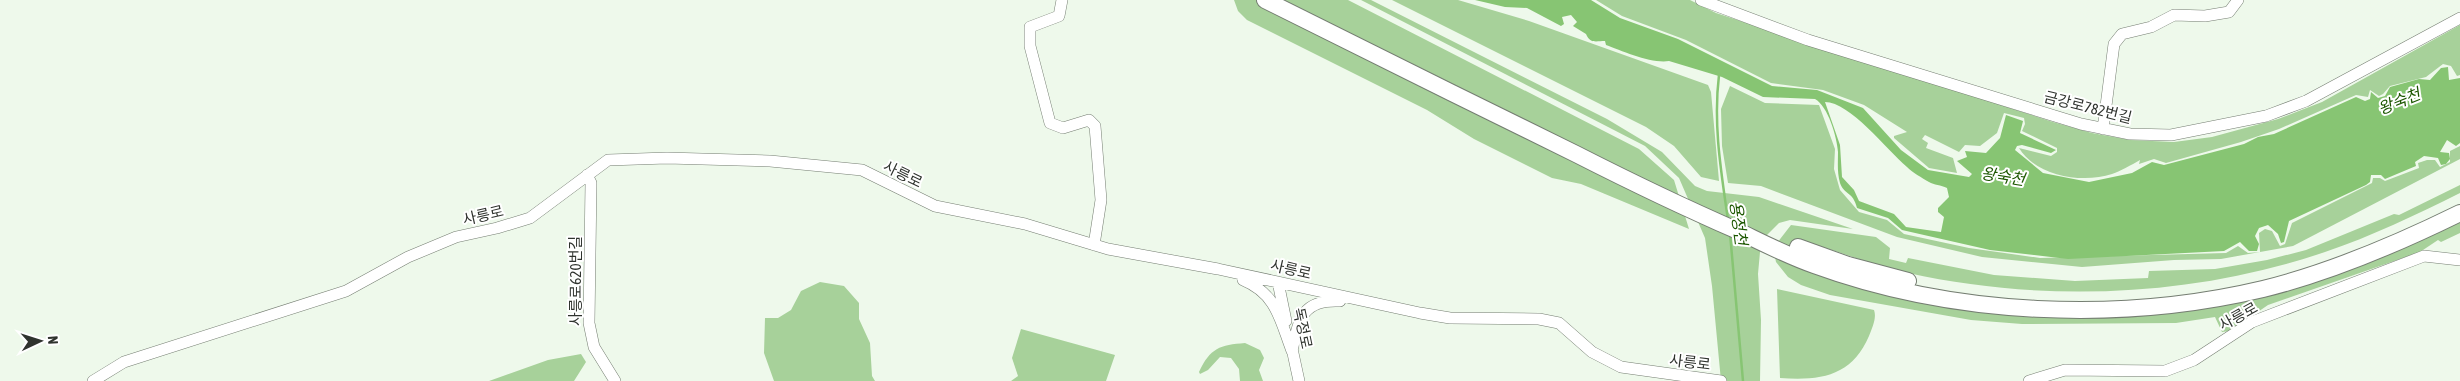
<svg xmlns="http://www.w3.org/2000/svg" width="2460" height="381" viewBox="0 0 2460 381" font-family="'Asap Condensed','Noto Sans KR',sans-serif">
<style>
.green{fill:#a7d19a}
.water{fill:#87c573;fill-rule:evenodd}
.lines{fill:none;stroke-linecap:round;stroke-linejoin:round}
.stream{stroke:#87c573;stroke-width:2.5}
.minor-casing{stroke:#757e72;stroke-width:12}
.highway-casing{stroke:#757e72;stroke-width:18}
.minor{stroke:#fff;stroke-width:11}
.highway{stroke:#fff;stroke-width:16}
.labels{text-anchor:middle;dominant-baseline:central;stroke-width:4;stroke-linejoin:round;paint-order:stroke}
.street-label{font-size:15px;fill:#2f332e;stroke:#fff}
.water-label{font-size:16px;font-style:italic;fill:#1c5700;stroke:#fff}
</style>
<rect width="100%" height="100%" fill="#eef9eb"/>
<path class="green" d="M1234,0H1348L1639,149L1674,180L1689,229L1581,184L1552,178L1474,139L1427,110L1247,20L1238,11Z
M1361,0H1371L1607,119L1662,152L1695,186L1707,191L1759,197L1853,229L1790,220L1779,223L1761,241L1758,274L1761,320L1760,381H1721L1712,286L1705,238L1679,178L1645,146Z
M1392,0H1458L1529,21L1708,85L1711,92L1719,181L1701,177L1674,146L1646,127Z
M1596,0H1690L1716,13L2053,122L2092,133L2130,140L2174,142L2212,137L2278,119L2322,102L2460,25V75L2457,76L2451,66L2443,64L2426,77L2390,86L2383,94L2379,96L2370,90L2368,97L2356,95L2279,129L2241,142L2166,163L2154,159L2139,164L2140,160C2131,165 2121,171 2112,174C2082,184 2036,176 2019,148L2051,156L2057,152V148L2022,131L2025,124L2024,118L2004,113L1997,133L1980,146L1965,145L1959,152L1925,135L1922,139L1928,143L1926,148L1953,158L1957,173L1929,168L1894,138V136L1907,132L1864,105L1823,90L1771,83L1686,40L1622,16Z
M1730,86L1765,103L1819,105L1835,149L1834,169L1840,190L1859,212L1887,220L1904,234L1969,248L2040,258L2226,253L2238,246L2248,253L2260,252L2259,233L2265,229L2272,231L2280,246L2285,244L2292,223L2372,183L2373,178H2380L2385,181L2419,168L2418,163L2427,160H2435L2440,167L2450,162V151L2460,146V159L2293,246L2221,259L2174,260L2082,267L1982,257L1897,237L1761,186L1728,183L1722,146L1721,109Z
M2460,185V193C2416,215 2372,236 2325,252C2193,297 2044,303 1908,273C1872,265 1838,251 1803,241L1794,266L1869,289L1986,313L2287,290L2369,263L2460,222V233L2441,242L2438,240L2420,252L2268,305L2230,331L2222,332L2215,317L2176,323L2022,324L1971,320L1830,295L1801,285L1788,277L1776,262L1774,252L1777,243L1791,225L1876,237L1890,248L1889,259L1906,263L1908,258L1994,275L2075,281L2148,278L2149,271L2215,269L2267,260L2306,250L2394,214L2399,215Z
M820,282L844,286L859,303V319L870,343L872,376L875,381H774L764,353L765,318H778L791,310L801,291Z
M1777,289L1874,310C1877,318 1872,328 1869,336C1852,376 1821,381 1780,378Z
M1021,329L1115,355L1106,381H1011L1018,376L1012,358Z
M1245,343L1260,350L1264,358L1259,370L1263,381H1240L1239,369L1231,358L1220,357L1208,370L1200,374L1199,372C1210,348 1220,345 1245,343Z
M581,354L586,362L574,381H489L548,360Z"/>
<path class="water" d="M1475,0H1591L1620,18L1678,39L1772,86L1817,90L1863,108L1901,150L1928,170L1969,177L1972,174L1957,161L1967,157L1965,151L1986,153L2000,138L2006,115L2023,121L2020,133L2056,150L2051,153L2022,145L2017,146L2015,150L2043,173L2089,182L2132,173L2152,162L2164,165L2244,144L2258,137L2274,134L2356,97L2365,101L2370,99L2371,92L2378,98L2385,96L2390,87L2419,79L2430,80L2441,68L2448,67L2449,80L2460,78V143L2456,146L2447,140L2440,152L2449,153L2450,159L2446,164L2441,165L2438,158L2424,156L2415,162L2416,166L2385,179L2381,175H2371L2370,182L2366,185L2289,221L2284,242L2281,243L2278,234L2268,225L2259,228L2255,236L2259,244L2257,251H2249L2240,242L2224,251L2068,259L1990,250L1902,230L1888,218L1857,208C1853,191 1844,195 1840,183C1837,172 1838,163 1838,152C1837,137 1828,106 1815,99L1763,97L1722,77L1669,61C1652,64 1622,51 1606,45L1605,41C1596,41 1590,44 1586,34L1573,26L1577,22L1571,15L1562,17L1564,24L1561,26L1527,8L1505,7ZM1825,102C1850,102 1886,149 1907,167C1912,172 1922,178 1929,182C1934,185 1941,185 1947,188L1949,197L1938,208V212L1944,217L1941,232L1906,227L1894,214L1859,201L1854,190L1842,177L1840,145Z"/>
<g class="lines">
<path class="stream" d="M1719,75C1713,124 1721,171 1728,220
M1730,233L1743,381"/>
<g class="minor-casing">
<path id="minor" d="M1062,0L1059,16L1030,27V46L1050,123L1063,128L1089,120L1095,126L1101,200L1094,245
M1701,0L1808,40L2081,124L2130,134L2171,135L2266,116L2306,101L2460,18
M2103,129L2114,44L2122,34L2151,27L2174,15L2205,16L2229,12L2238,0
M587,175L591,183L589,323L594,347L615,381
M1243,280C1277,294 1280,320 1292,351
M1278,282L1286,321
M1291,344L1299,381
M1292,351C1299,319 1302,299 1340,301
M93,381L124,362L346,291L408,257L456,237L497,228L530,218L608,160L667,158L770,161L862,170L935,206L1025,224L1108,249L1218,269L1420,313L1450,318L1539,319L1559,323L1592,352L1621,367L1721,381
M2029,381L2065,370L2165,371L2194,360L2252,322L2424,256L2460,260"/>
</g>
<g class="highway-casing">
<path id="highway" d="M1265,0C1369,52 1472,103 1576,154C1629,181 1683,207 1738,231C1763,243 1788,256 1814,265C1953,316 2120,323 2263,289C2332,272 2397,244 2460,213
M1798,247L1848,265L1908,281"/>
</g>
<use href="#minor" class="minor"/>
<use href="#highway" class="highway"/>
</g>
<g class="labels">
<g class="street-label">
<text transform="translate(2088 107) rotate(14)">금강로782번길</text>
<text transform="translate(903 174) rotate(26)">사릉로</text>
<text transform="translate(483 215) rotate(-13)">사릉로</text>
<text transform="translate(1291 269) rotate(13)">사릉로</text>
<text transform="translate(575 281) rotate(-90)">사릉로620번길</text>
<text transform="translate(2238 316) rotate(-29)">사릉로</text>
<text transform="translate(1303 328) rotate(78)">독정로</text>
<text transform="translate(1690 362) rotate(7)">사릉로</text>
</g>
<g class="water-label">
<text transform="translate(2399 101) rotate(-22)">왕숙천</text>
<text transform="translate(2003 176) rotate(9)">왕숙천</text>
<text transform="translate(1739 223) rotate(82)">용정천</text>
</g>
</g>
<g transform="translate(40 341) rotate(86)" stroke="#ffffff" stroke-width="4" paint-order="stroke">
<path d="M0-4L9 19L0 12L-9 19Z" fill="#2f332e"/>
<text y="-8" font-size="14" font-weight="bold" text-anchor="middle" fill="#2f332e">N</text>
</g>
</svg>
